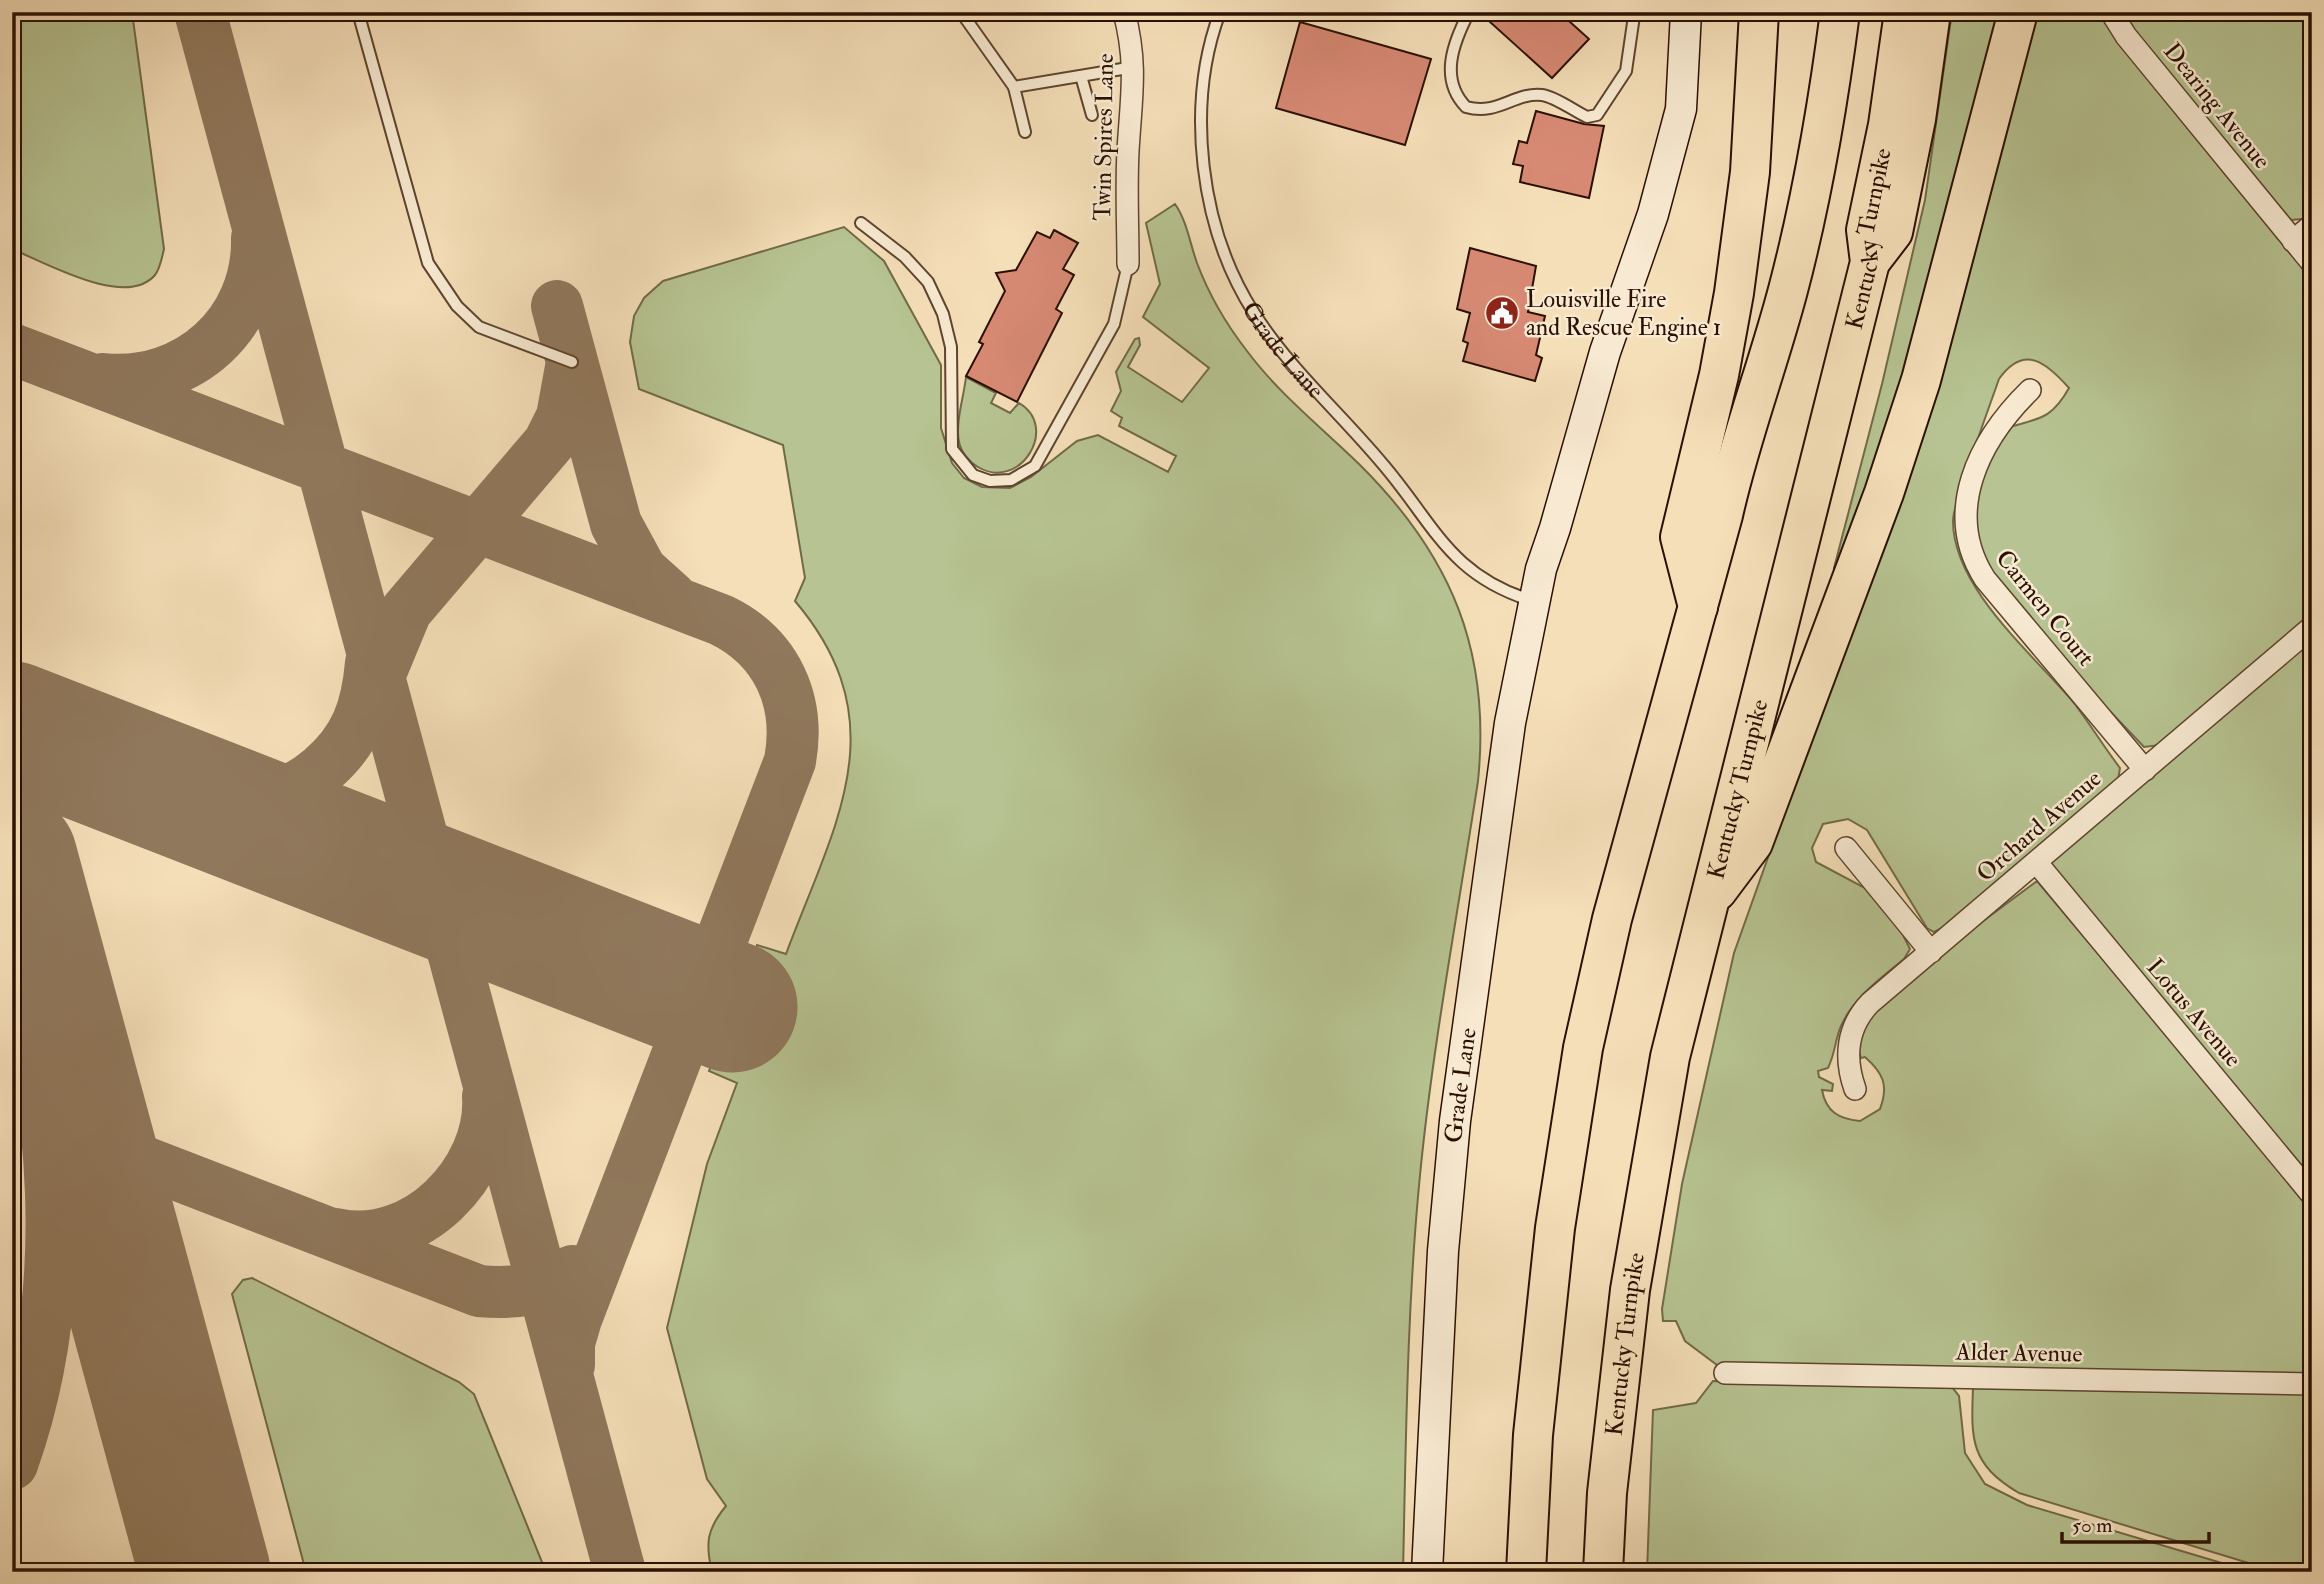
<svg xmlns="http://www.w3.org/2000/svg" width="2324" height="1584" viewBox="0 0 2324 1584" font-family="'IM FELL Double Pica',serif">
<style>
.green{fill:#b7c392;stroke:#716a49;stroke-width:2}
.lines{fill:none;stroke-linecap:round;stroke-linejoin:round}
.taxiway{stroke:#90785c;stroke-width:52}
.runway{stroke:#90785c;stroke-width:131}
.building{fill:#d78974;stroke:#2b1000;stroke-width:2}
.service-casing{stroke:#5e442e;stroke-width:14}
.minor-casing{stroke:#5e442e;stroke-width:24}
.secondary-casing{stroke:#2b1000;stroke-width:33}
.motorway-casing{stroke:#2b1000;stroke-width:42}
.service{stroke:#f8ead2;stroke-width:10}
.minor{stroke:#f8ead2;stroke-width:21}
.secondary{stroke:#f8ead2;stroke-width:30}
.motorway{stroke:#f5dfb9;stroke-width:38}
.labels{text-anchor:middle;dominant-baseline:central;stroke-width:5;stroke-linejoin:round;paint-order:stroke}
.street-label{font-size:24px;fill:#2b1000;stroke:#f8ead2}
.poi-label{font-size:24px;fill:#2b1000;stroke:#f8ead2;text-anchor:start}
</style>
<rect width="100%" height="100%" fill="#f5dfb9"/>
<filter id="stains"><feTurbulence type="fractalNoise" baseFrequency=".00286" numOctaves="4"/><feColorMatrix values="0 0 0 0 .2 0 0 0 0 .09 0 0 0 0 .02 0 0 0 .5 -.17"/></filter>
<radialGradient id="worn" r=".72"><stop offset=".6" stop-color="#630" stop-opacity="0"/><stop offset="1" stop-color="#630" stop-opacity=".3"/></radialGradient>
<path class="green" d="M12,12H132L164,249C162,257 160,269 155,275C126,309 46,263 12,249Z
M1952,12H2009L1846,570L1834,568L1882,384L1925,200Z
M2036,12H2100L2312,274V615L2160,745L2144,747C2106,706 1986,588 1976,541C1967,501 1987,464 2003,429C2037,418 2050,422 2069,388C2046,362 2024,344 1999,379C1986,416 1972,453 1961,490C1958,500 1953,511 1953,521C1953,588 2033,654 2074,703C2090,724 2104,747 2120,768L2118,780L1944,927L1934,932L1927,928L1867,830L1848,819L1823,824L1812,848L1816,862L1865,888L1901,931L1910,949L1904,959C1880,979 1854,997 1841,1026C1835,1040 1835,1054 1828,1068L1818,1071L1819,1077L1833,1084L1832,1091L1822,1090C1826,1112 1839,1119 1860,1121L1880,1109C1889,1085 1883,1073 1865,1057L1861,1058L1858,1048L1862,1030L1878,1008L1971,930L2037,881L2312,1208V1377L1965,1375L1717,1365L1685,1341L1676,1321H1663L1662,1309L1682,1184L1734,953L1819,714Z
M2117,12H2312V212L2303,219L2290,220Z
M1175,204C1187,221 1190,244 1197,263C1209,295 1226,324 1247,351C1279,394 1321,427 1359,464C1453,557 1491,653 1478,781C1458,912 1433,1043 1420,1175C1407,1307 1406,1439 1403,1572H712C705,1543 707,1529 726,1506L707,1479L667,1328L707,1164L737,1083L709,1071L757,945L786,954C834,825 899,724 795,601L805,578L783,445L639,389L630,342L634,316L644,298L663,281L844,227L884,261L941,365V428L952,463L964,478L982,487L1010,488L1031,477L1077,441L1098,435L1168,472L1176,456L1119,426L1122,418L1111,411L1121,391L1116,372L1135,339L1139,338L1140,345L1128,367L1182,402L1209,368L1143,317L1160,284L1146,223Z
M966,377L996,393L991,403L1010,413L1019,403C1060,427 1020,492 978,467C969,462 961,452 959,442C955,423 964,396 966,377Z
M2312,635V1184L2048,862Z
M252,1278L459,1382L474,1394L546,1572H306L232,1294L243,1280Z
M1713,1381L1951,1386L1959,1396L1965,1453L1985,1484L2027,1505L2252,1572H1647L1653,1410L1696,1403Z
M1973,1388L2312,1393V1572H2278L2019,1493C1970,1464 1971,1440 1973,1388Z"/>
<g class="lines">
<path class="taxiway" d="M200,12L620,1572
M557,306L616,524L641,570L671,597
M12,349L721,620C777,647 801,701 790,761L576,1319L569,1343V1365
M103,379C188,388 259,323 257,238
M375,686L406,611L549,443L562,417L572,362
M51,739C81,751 111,762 141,774C205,799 262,820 321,770C356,741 367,708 371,663
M12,921C51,1105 77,1282 12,1464
M12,1111L479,1291C512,1294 544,1291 572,1271
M336,1234C415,1252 493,1172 488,1096"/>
<path class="runway" d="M12,727L732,1007
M12,859L205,1572"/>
</g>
<path class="building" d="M1479,12H1559L1589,39L1552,78Z
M1300,22L1431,59L1405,145L1276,108Z
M1536,111L1584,124L1604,126L1589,198L1520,182L1523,166L1513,164L1519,141L1527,143Z
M1054,230L1078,243L1063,269L1074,275L1056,309L1062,313L1017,402L966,376L983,344L979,342L1005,291L996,273L1016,270L1037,232L1050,238Z
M1470,248L1536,266L1528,312L1545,316L1536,355L1542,358L1535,381L1463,361L1468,343L1463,341L1470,313L1457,309Z"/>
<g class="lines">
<g class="service-casing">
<g id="service">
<path d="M358,12L428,263L457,306L479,327L572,362"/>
<path d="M961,12L1014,87L1134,67"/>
<path id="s1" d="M1220,12C1185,106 1200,229 1254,313C1289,368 1339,412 1381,462C1434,523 1448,575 1533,601"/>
<path d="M1469,12C1453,43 1439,79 1466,107C1498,116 1514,92 1542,95C1556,97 1574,111 1587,117L1597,115L1626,71L1634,16L1630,12"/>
<path d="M1081,76L1092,115"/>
<path d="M1014,87L1025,132"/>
<path d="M861,223L905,257L928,282L943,314L951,347L952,449L973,475L990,481L1011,480L1035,466L1114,324L1128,264"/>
</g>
</g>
<g class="minor-casing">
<path id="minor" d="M1124,12C1138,65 1131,98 1128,151C1126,189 1128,227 1128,264
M2111,12L2126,36L2312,263
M2293,241L2312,225
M2030,390C1979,440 1942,512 1985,579L2145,770
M1846,848L1931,952
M2037,863L2312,1195
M1855,1089C1844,1058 1847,1027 1870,1003L2312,627
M1725,1373L2312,1384"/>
</g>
<g class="secondary-casing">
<g id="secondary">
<path id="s2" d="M1427,1572L1443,1251L1455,1121L1510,723L1541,569L1555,528L1605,352L1653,214L1681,109L1686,12"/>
</g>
</g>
<g class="motorway-casing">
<g id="motorway">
<path d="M1870,262L1893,232L1916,119L1931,12"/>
<path d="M1698,607L1680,537L1719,375L1734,293L1750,172L1759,12"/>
<path d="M1717,891L1753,843L1884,493L1921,380L2018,12"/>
<path d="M1526,1572L1533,1435L1555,1228L1583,1048L1612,919L1723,515C1740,438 1768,366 1788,290C1812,199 1828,105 1840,12"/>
<path id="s3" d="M1603,1572L1607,1493L1630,1290L1670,1057L1870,262L1866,230L1888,125L1904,12"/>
</g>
</g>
<use href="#service" class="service"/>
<use href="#minor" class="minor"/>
<use href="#secondary" class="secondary"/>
<use href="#motorway" class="motorway"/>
</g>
<defs>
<g id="civic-disc" transform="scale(1.75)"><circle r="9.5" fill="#8f2418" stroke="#f8ead2"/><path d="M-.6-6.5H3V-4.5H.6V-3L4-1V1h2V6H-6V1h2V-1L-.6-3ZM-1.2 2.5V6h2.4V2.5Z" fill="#fff"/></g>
</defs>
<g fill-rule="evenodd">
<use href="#civic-disc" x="1502" y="313"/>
</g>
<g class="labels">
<g class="street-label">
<text transform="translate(2217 106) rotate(51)">Dearing Avenue</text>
<text transform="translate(1104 137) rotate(-89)">Twin Spires Lane</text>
<text stroke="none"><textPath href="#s3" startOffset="1363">Kentucky Turnpike</textPath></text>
<text stroke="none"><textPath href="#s1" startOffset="360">Grade Lane</textPath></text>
<text transform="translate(2045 608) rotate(51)">Carmen Court</text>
<text stroke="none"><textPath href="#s3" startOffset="796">Kentucky Turnpike</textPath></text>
<text transform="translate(2039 826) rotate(-41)">Orchard Avenue</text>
<text transform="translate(2194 1013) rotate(50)">Lotus Avenue</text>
<text stroke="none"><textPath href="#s2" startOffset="488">Grade Lane</textPath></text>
<text stroke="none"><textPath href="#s3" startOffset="229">Kentucky Turnpike</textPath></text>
<text transform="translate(2019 1353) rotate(1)">Alder Avenue</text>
</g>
<g class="poi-label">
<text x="1526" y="299">Louisville Fire<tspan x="1526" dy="28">and Rescue Engine 1</tspan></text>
</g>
</g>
<rect width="2324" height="1584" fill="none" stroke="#f5dfb9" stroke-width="42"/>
<rect x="14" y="14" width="2296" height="1556" fill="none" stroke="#2b1000" stroke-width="3.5"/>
<rect x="21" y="21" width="2282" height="1542" fill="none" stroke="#2b1000" stroke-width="2"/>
<path d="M2062 1532v10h147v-10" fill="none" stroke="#2b1000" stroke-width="3.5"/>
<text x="2072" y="1532" font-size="21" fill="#2b1000" stroke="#f8ead2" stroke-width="5" paint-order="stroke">50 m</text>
<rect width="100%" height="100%" filter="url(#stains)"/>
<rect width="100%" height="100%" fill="url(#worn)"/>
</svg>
